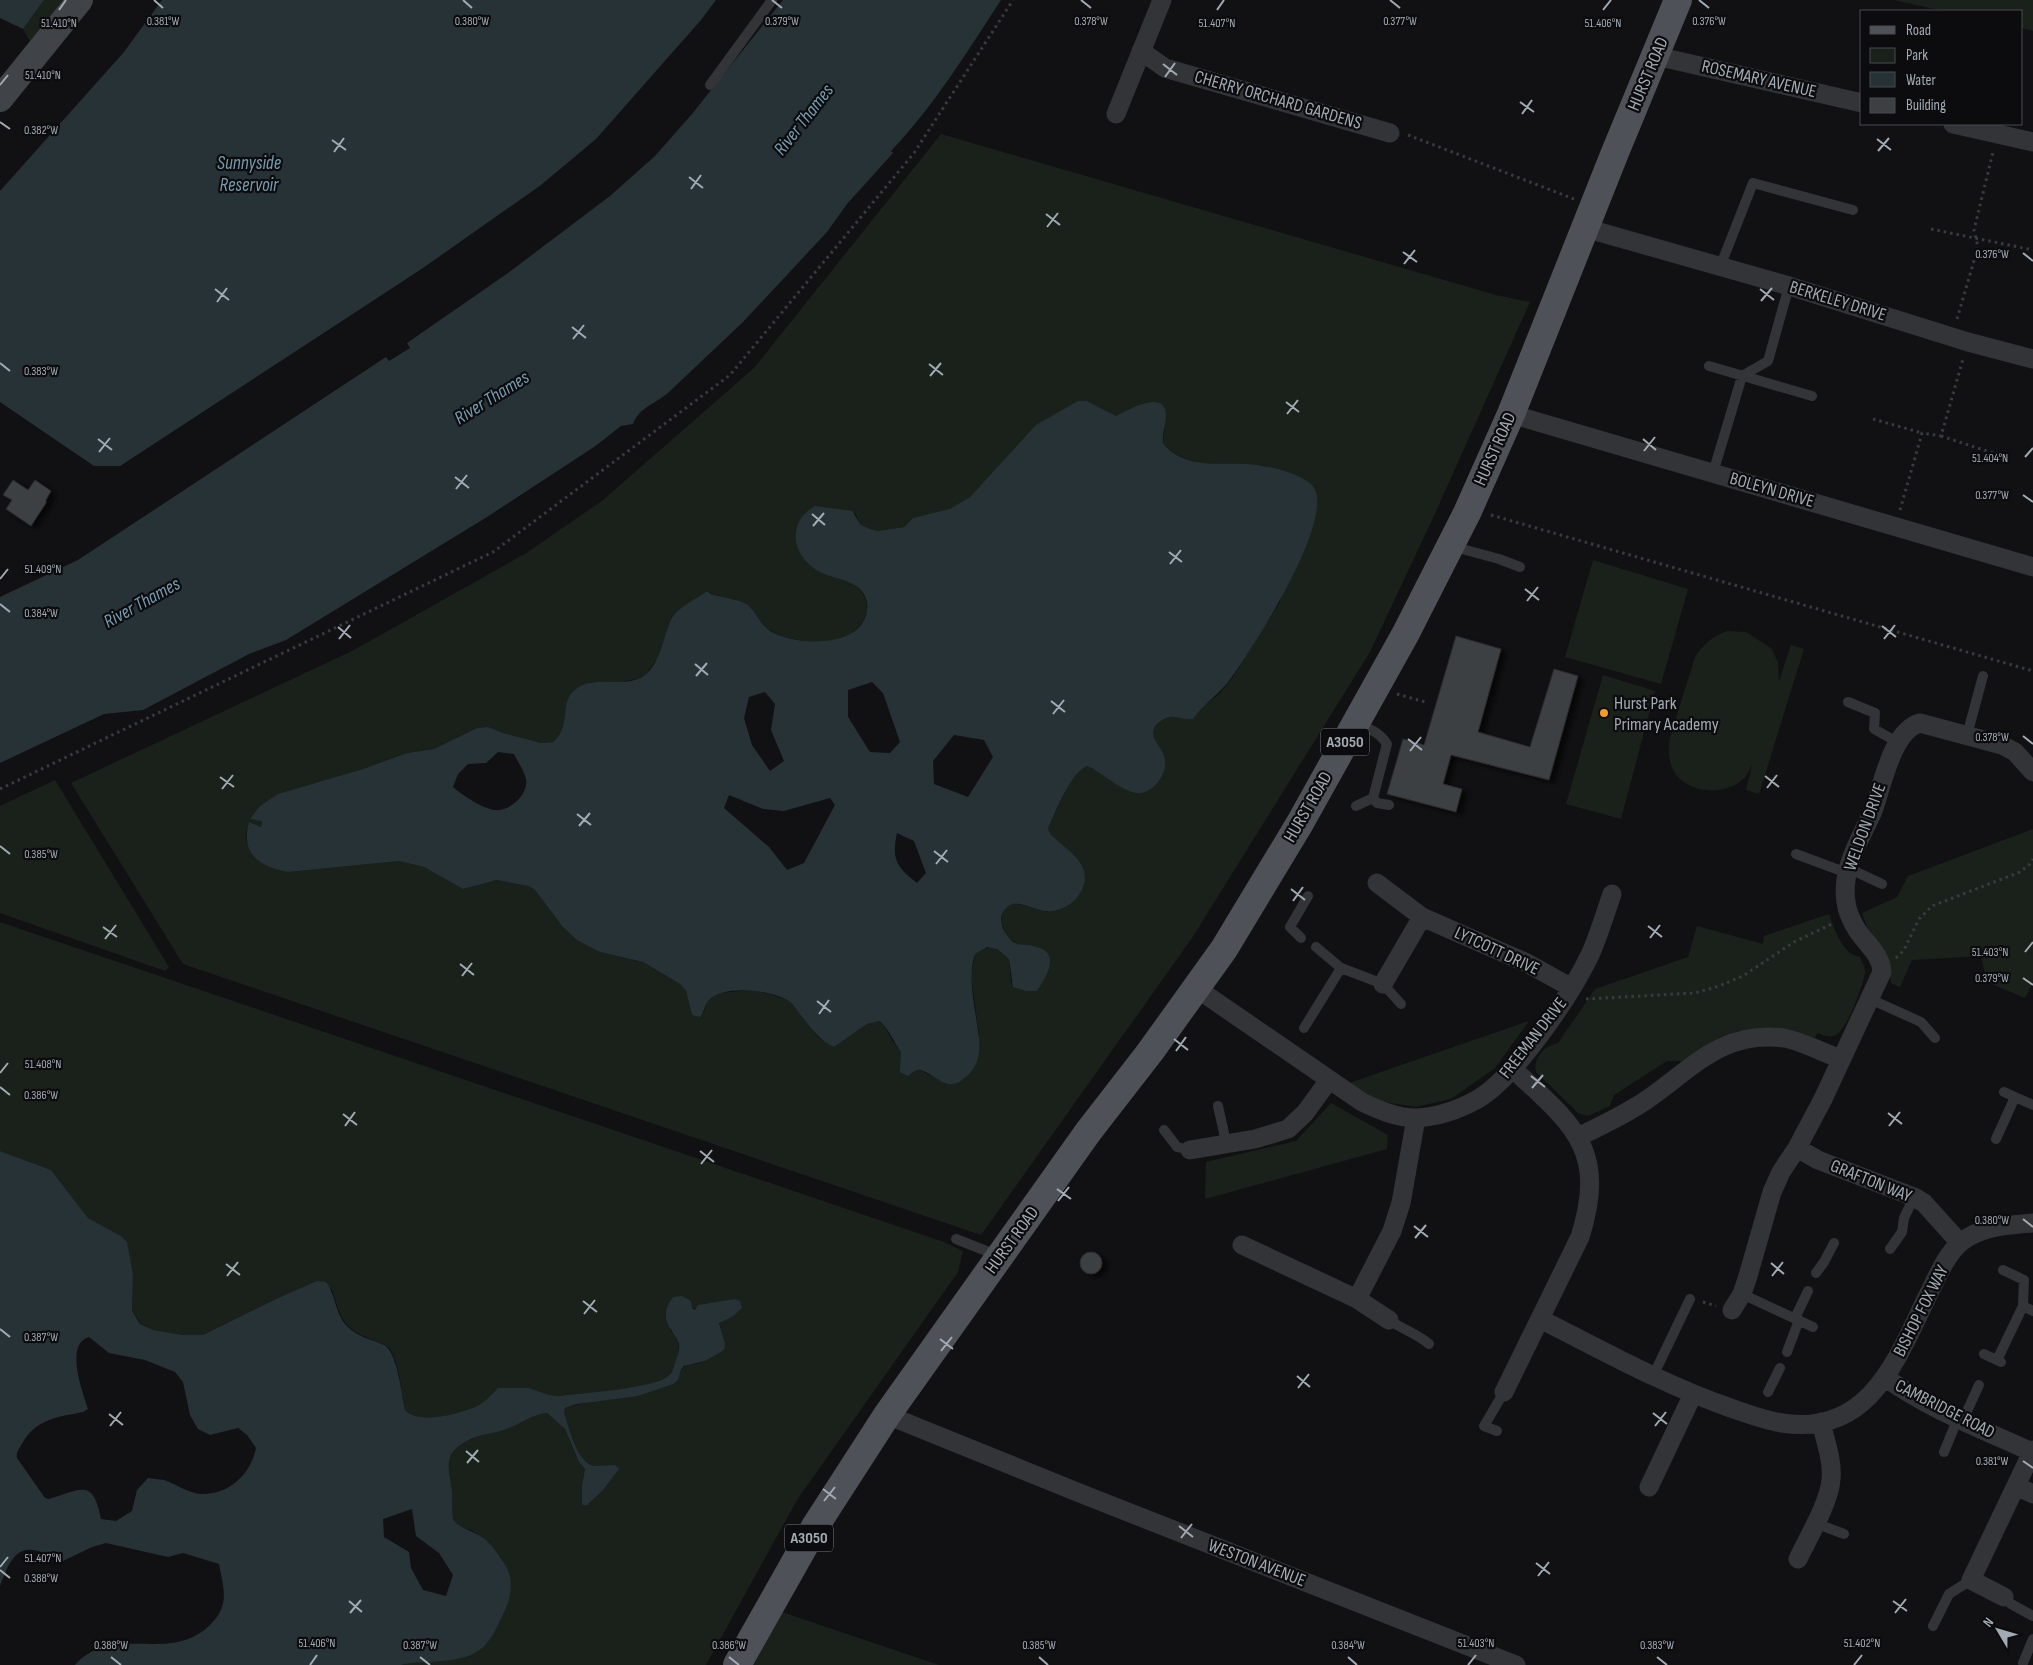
<svg xmlns="http://www.w3.org/2000/svg" width="2033" height="1665" viewBox="0 0 2033 1665" font-family="'Sofia Sans Condensed',sans-serif">
<style>
.green{fill:#19211a;fill-rule:evenodd}
.water{fill:#273237;fill-rule:evenodd}
.building{fill:#3d3f43;stroke:#2b2c2f;filter:url(#shadow)}
.lines{fill:none;stroke-linecap:round;stroke-linejoin:round}
.path{stroke:#383b3f;stroke-width:3;stroke-dasharray:2.5 4;stroke-linecap:butt}
.lane{stroke:#323438;stroke-width:10}
.street{stroke:#323438;stroke-width:19}
.secondary{stroke:#404348;stroke-width:26}
.primary{stroke:#4e5157;stroke-width:28}
.ticks{fill:none;stroke:#a2aab4;stroke-width:2}
.poi-dot{fill:#f69926;stroke:#0c0c0e;stroke-width:2}
.labels{text-anchor:middle;dominant-baseline:central;stroke-width:4.5;stroke-linejoin:round;paint-order:stroke}
.shield{fill:#0c0c0e;stroke:#757b82;stroke-width:1}
.shield-label{font-size:16px;font-weight:bold;fill:#a2aab4}
.street-label{font-size:18px;fill:#a2aab4;stroke:#0c0c0e}
.poi-label{font-size:18px;fill:#a2aab4;stroke:#0c0c0e;text-anchor:start}
.water-label{font-size:19px;font-style:italic;fill:#779cb1;stroke:#0c0c0e}
.ticks-label{font-size:12px;text-anchor:middle;fill:#a2aab4;stroke:#0c0c0e;stroke-width:4.5;stroke-linejoin:round;paint-order:stroke}
</style>
<defs>
<filter id="shadow"><feDropShadow dx="5.5" dy="3" stdDeviation="2.5" flood-color="#0009"/></filter>
</defs>
<rect width="100%" height="100%" fill="#111113"/>
<path class="green" d="M44,0H67L33,47L23,29Z
M1893,0H2033V31L2022,28V11H1944Z
M941,134L1496,295L1530,302L1433,518L1370,652L1192,938L981,1235L183,964L71,783L352,651L528,552L603,500L754,368ZM1087,401L1116,416L1149,402L1166,414L1163,443C1184,471 1234,462 1266,466L1280,602L1232,678L1219,694L1202,707L1193,719C1186,720 1181,716 1174,716C1165,716 1152,725 1153,735C1154,741 1160,748 1163,753L1094,770L1087,766C1068,775 1057,811 1048,829L1051,835L1048,912C1040,910 1022,903 1014,904C993,906 1002,933 1013,941C1019,946 1031,946 1039,947L1011,984L1009,959C994,947 993,943 975,954L971,975L979,1035L943,1082L920,1070H915L893,1042L884,1025L880,1021L867,1024L834,1047L819,1038L790,1001L770,994L752,990L718,993L707,1001L704,1012L692,1015L686,991L680,984L643,962L600,952L562,926L535,890L528,886L497,880L463,889L424,867L399,861L288,872L247,843L246,834L249,822L261,827L262,820L250,819L360,770L407,753L434,749L477,728L488,727L503,733L541,743L553,742C566,731 566,715 568,699L590,682H620L637,679L646,674L657,659L672,616L707,591C719,599 735,597 746,604C758,611 759,628 779,635C807,645 855,648 866,614C869,604 865,594 857,587C848,580 832,577 821,573L855,513L861,525L870,530L878,531L904,527L913,518L950,510L970,497Z
M1593,560L1688,589L1661,684L1565,657Z
M1727,631L1746,632L1771,648L1778,662L1779,681L1791,645L1804,649L1759,794L1746,790L1752,766C1750,768 1748,773 1746,776C1729,795 1697,795 1679,778C1668,768 1668,750 1670,737L1695,657C1704,643 1712,637 1727,631Z
M1603,675L1655,691L1621,819L1566,804Z
M55,780L169,967L165,971L0,913V806Z
M2033,829V983L2025,998L1987,982L1981,956L1912,960L1900,987L1891,983L1887,954L1868,929L1862,913L1897,897L1908,876Z
M1829,914C1835,930 1842,954 1860,957C1862,962 1865,967 1865,972C1864,984 1847,1029 1836,1035C1830,1038 1823,1035 1817,1033L1815,1038L1780,1028H1762L1735,1032L1720,1037L1685,1061H1667L1614,1095L1610,1106L1588,1116L1578,1113L1536,1072C1533,1058 1544,1046 1558,1043L1595,989L1688,957L1697,926L1763,944L1764,936Z
M0,922L944,1242L963,1251L958,1272L797,1500L706,1665H401L409,1662L443,1661L510,1576C503,1559 492,1542 476,1533C469,1528 457,1527 453,1519C452,1507 453,1495 451,1484C446,1458 448,1449 474,1438C484,1434 496,1433 507,1429C521,1424 532,1414 547,1413L565,1429L579,1462L585,1469L582,1485L615,1465C608,1465 601,1467 595,1466C577,1464 569,1427 564,1412L565,1408L678,1380C683,1360 689,1368 704,1361C712,1358 719,1348 725,1343L719,1322L732,1317L692,1308L670,1329C672,1333 677,1337 678,1341C681,1351 675,1371 667,1377C649,1390 582,1393 558,1396L549,1395L529,1388H498C492,1394 484,1403 477,1406C459,1414 419,1425 405,1410C402,1393 399,1363 390,1349C386,1344 378,1343 373,1340C342,1328 341,1319 332,1289L274,1300L203,1335H183L153,1330L141,1324L132,1311L133,1275L121,1236L88,1218L51,1170L0,1151Z
M1529,1021L1495,1068L1451,1099L1416,1107L1372,1100L1349,1083Z
M1331,1103L1388,1135L1387,1149L1205,1199L1206,1162L1296,1141Z
M782,1612L939,1665H753Z"/>
<path class="water" d="M0,0H44L23,29L0,18Z
M162,0H716L701,20L596,139L541,185L423,268L120,466H94L0,402V191L124,52Z
M783,0H1001C967,52 934,106 891,151L893,153L847,204L827,232L743,322L669,392C656,404 640,406 633,424L621,426L594,447L487,517L286,640L249,654L143,710L104,714L0,763V597L78,560L386,357L389,361L410,348L407,343L508,273L610,196L655,156L692,114Z
M1078,401H1087L1116,416C1127,411 1165,388 1166,415C1166,425 1162,433 1163,443C1182,468 1216,463 1244,464C1261,464 1305,473 1314,488C1334,522 1253,648 1231,678C1220,694 1204,703 1193,719C1182,721 1175,713 1164,719C1158,722 1153,727 1153,734C1154,740 1159,746 1162,751C1169,765 1163,779 1152,788C1143,795 1136,794 1127,790C1113,784 1101,772 1087,766C1069,775 1056,811 1048,829L1051,835C1070,853 1097,866 1079,895C1073,904 1062,910 1051,911C1039,913 1025,902 1013,904C1007,905 1002,912 1001,917C1001,922 1002,928 1005,932C1007,935 1009,938 1012,941C1018,946 1029,944 1037,947C1062,954 1045,978 1037,991H1026L1013,987L1009,959L997,949L987,947L975,954C967,978 975,1006 978,1031C981,1051 980,1067 963,1079C959,1083 955,1084 949,1084C938,1082 931,1073 921,1070C916,1069 912,1073 908,1076L900,1072L901,1052C894,1043 889,1029 880,1021L867,1024L834,1047C818,1040 810,1026 799,1013C796,1009 793,1004 789,1001C772,990 724,984 709,1000C705,1004 704,1012 700,1017L692,1015L686,991L680,984L643,962L600,952L577,940L562,926L535,890L528,886L497,880L463,889L424,867L399,861L288,872C260,866 240,855 249,822L261,827L262,821L250,819L260,806L278,794L360,770L407,753L434,749L477,728L488,727L503,733L541,743L553,742C571,726 561,706 571,694C590,670 625,692 646,674C658,664 662,644 667,630C669,626 670,619 673,616C681,606 696,599 707,591L711,594C720,597 742,600 748,605C757,613 760,624 770,631C793,645 851,648 864,620C870,608 868,594 856,586C847,580 834,578 824,574C808,567 793,550 796,532C798,519 804,513 815,506L852,511L861,525L870,529L878,531L904,527L913,518L950,509L970,497L1036,425ZM872,682L883,693L900,742L890,753L870,752L848,717V690ZM765,692L775,704L771,730L784,761L770,771L752,745L744,718L749,697ZM954,735L984,740L993,757L968,797L934,784L933,761ZM498,752L514,754C518,762 524,771 526,779C529,795 509,812 494,810C482,808 462,795 453,787L458,774L468,764L486,763ZM729,795L763,809L784,811L830,798L835,805L804,863L787,870L769,847L724,808ZM897,833L914,841L926,873L917,883C897,867 891,860 897,833Z
M0,1151L51,1170L88,1218L121,1236L127,1242L133,1275L132,1311L140,1324L153,1330L183,1335H203L274,1300L317,1281L326,1282C336,1295 335,1314 347,1326C357,1337 371,1339 384,1345C397,1351 402,1395 405,1410C419,1425 459,1414 477,1406C484,1403 492,1394 498,1388H529L549,1395L558,1396C581,1393 650,1389 667,1377C673,1373 674,1366 676,1360C678,1354 681,1347 678,1341C677,1338 673,1334 672,1331C663,1319 664,1309 673,1297L682,1296L691,1301L692,1308L695,1310L698,1305L735,1299L740,1301L742,1308L732,1317L719,1323L725,1343L724,1350L705,1361L684,1366L681,1370L678,1380L673,1384L638,1396L577,1404L565,1408L564,1412C569,1427 577,1464 595,1466C601,1466 609,1465 615,1465L619,1469L603,1490L587,1505H583L582,1503V1485L585,1469L579,1462L565,1429L547,1413C532,1414 521,1424 507,1429C496,1433 484,1434 473,1438C448,1450 446,1458 451,1484C453,1495 452,1507 453,1519C458,1528 476,1532 485,1539C492,1545 499,1555 504,1563C514,1577 512,1595 505,1610C490,1644 482,1658 442,1661C428,1663 414,1661 401,1665H75C113,1622 169,1665 210,1625C230,1605 224,1590 219,1564L183,1553L168,1557L106,1543L92,1547L63,1561C24,1542 15,1545 0,1586ZM89,1337L109,1353L145,1360L175,1372L183,1382L190,1415L198,1429L210,1435L238,1428L247,1435L256,1448C251,1474 229,1495 201,1494C188,1493 176,1484 164,1480C159,1479 153,1479 148,1478L137,1490L132,1511L116,1521L101,1519C93,1478 82,1489 49,1499L45,1498L17,1458C16,1452 19,1449 22,1444C35,1419 58,1417 83,1412L88,1409C83,1393 64,1344 89,1337ZM412,1509L416,1536L439,1553L453,1575L446,1596L423,1590L411,1568L409,1552L384,1537L383,1519Z"/>
<path class="building" d="M13,480L28,490L35,480L51,491L46,500V503L31,526L6,509L12,500L3,495Z
M1456,636L1501,649L1478,732L1530,747L1554,669L1578,676L1549,780L1451,755L1443,784L1462,789L1456,812L1387,794L1403,739L1424,745Z
M1080 1263a11 11 0 1 1 22 0a11 11 0 1 1-22 0Z"/>
<g class="lines">
<path class="path" d="M1408,135L1574,199
M1931,229L2033,250
M1957,319L1978,247L1974,230L1993,152
M1873,419L1922,433
M1941,436L1996,454
M1900,510L1922,433L1941,436L1963,359
M1491,515L2033,671
M1397,694L1425,702
M0,789L493,552L730,375L914,153L1013,0
M1896,958L1904,950L1919,919L1932,906L2020,872L2029,865L2033,859
M1586,999L1695,993L1719,986L1743,976L1794,942L1834,923
M1703,1302L1716,1306"/>
<path class="lane" d="M710,85L772,0
M1720,267L1753,183L1853,210
M1709,366L1812,396
M1713,473L1742,376L1768,361L1789,286
M1451,546L1499,559L1520,567
M1848,702L1875,713L1874,729L1899,743
M1355,725C1370,728 1379,732 1387,744L1373,798L1356,806
M1967,735L1983,676
M1373,798L1377,803L1389,805
M1796,854L1847,873
M1848,868L1882,884
M1301,938L1290,927L1308,896
M1316,947L1341,968L1383,984L1401,1004
M1870,999L1921,1022L1935,1038
M1304,1028L1341,968
M2004,1092L2015,1097
M1218,1106L1226,1142
M1164,1130L1177,1147L1190,1150
M1996,1139L2015,1097L2033,1105
M956,1239L999,1256
M1890,1249L1902,1232L1904,1218L1914,1197
M2003,1270L2024,1280L2023,1306L2033,1311
M1816,1273L1824,1262L1834,1243
M1742,1294L1813,1327
M1795,1318L1808,1291
M1389,1320C1402,1329 1418,1334 1429,1344
M1787,1352L1799,1320
M1984,1354L2001,1362
M1997,1360L2023,1306
M1653,1376L1690,1299
M1768,1392L1780,1368
M1963,1420L1979,1385
M1497,1431L1484,1426L1504,1392
M1944,1452L1958,1418
M1815,1523L1844,1534
M2004,1597L2011,1604L2033,1616
M1933,1626L1949,1594L1971,1580
M2023,1663L2033,1639"/>
<path class="street" d="M1141,51L1165,68L1390,133
M1656,56L1862,103
M1116,114L1162,0
M1953,124L2033,142
M1585,228L1789,286L1968,342L2033,359
M1511,414L2033,567
M1377,883L1422,917L1527,963L1572,988
M1383,984L1422,917
M1196,988L1362,1102C1379,1110 1397,1118 1416,1118C1438,1117 1460,1109 1478,1099C1517,1075 1570,996 1590,955C1599,935 1605,914 1612,894
M1578,1137C1601,1126 1624,1115 1645,1101C1692,1069 1721,1030 1784,1038C1801,1041 1824,1053 1841,1059
M1797,1148L1818,1160L1914,1197L1924,1203L1960,1243
M1190,1150L1255,1139L1288,1129L1305,1113L1329,1080
M1242,1245L1357,1299L1389,1320
M1357,1299L1392,1231L1401,1203L1416,1118
M1732,1310L1742,1294L1748,1276L1772,1192L1781,1172L1797,1148L1823,1099L1882,972C1881,954 1867,945 1857,930C1852,922 1847,911 1846,902C1841,868 1860,840 1873,811C1882,787 1892,730 1920,723L2002,745L2015,752L2033,772
M1540,1319C1602,1350 1662,1384 1728,1407C1745,1413 1763,1420 1782,1423C1871,1437 1898,1356 1929,1293C1938,1275 1946,1255 1961,1242C1982,1226 2008,1225 2033,1223
M1886,1378C1929,1409 1984,1430 2032,1452
M1504,1392L1580,1237C1608,1148 1572,1124 1512,1068
M887,1415L1077,1492L1516,1665
M2016,1486L2033,1494
M1649,1487L1693,1394
M1798,1559C1808,1538 1830,1501 1831,1479C1833,1461 1825,1440 1821,1422
M2004,1597L1971,1580L2033,1450"/>
<path class="secondary" d="M0,99L80,0"/>
<path class="primary" d="M737,1665L816,1525L887,1415L1088,1132L1150,1052L1224,949L1300,823L1406,633L1467,513L1511,414L1614,155L1678,0"/>
</g>
<path class="ticks" d="M154,0L163,8M463,0L472,8M772,0L782,8M1081,0L1091,8M1390,0L1400,8M1699,0L1709,8M59,10L66,0M1217,10L1224,0M1603,10L1611,0M1163,64L1177,75M1165,77L1175,63M0,85L8,75M1520,102L1534,112M1522,114L1532,100M0,122L10,129M1877,139L1891,150M332,140L346,150M1878,151L1889,138M334,152L344,138M689,177L703,188M691,189L701,175M1046,214L1060,225M1047,227L1058,213M1403,252L1417,262M2023,253L2033,261M1404,264L1415,250M215,289L229,300M1760,289L1774,300M1761,301L1772,288M217,302L227,288M572,327L586,338M573,339L584,325M0,363L10,371M929,364L943,375M930,376L941,363M1286,402L1299,412M1287,414L1298,400M98,439L112,450M1643,439L1656,450M1644,451L1655,437M99,452L110,438M2025,457L2033,448M455,477L469,488M456,489L467,475M2023,495L2033,502M812,514L825,525M813,526L824,513M1169,552L1182,562M1170,564L1181,550M0,579L8,569M1525,589L1539,600M1527,601L1538,587M0,604L10,612M1882,626L1896,637M338,627L351,638M339,639L350,625M1884,639L1895,625M695,664L708,675M696,676L707,663M1051,701L1065,712M1053,714L1064,700M2023,736L2033,744M1408,739L1422,750M1410,751L1421,737M1765,776L1779,787M220,777L234,787M1767,788L1777,775M222,789L233,775M577,814L591,825M579,826L590,813M0,846L10,854M934,851L948,862M936,864L947,850M1291,889L1305,900M1293,901L1303,887M1648,926L1662,937M103,927L117,937M1650,938L1660,925M105,939L116,925M2025,952L2033,942M460,964L474,975M462,976L472,963M2023,978L2033,985M817,1001L831,1012M819,1014L829,1000M1174,1039L1188,1050M1176,1051L1186,1037M0,1073L8,1063M1531,1076L1545,1087M0,1087L10,1095M1532,1088L1543,1075M1888,1113L1902,1124M343,1114L357,1125M345,1126L355,1112M1889,1126L1900,1112M700,1151L714,1162M701,1164L712,1150M1057,1189L1071,1199M1058,1201L1069,1187M2023,1219L2033,1227M1414,1226L1428,1237M1415,1238L1426,1225M1771,1263L1784,1274M226,1264L240,1275M227,1276L238,1262M1772,1276L1783,1262M583,1301L597,1312M584,1314L595,1300M0,1329L10,1337M940,1339L953,1349M941,1351L952,1337M1297,1376L1310,1387M1298,1388L1309,1374M1653,1413L1667,1424M109,1414L123,1425M110,1426L121,1412M1655,1426L1666,1412M466,1451L479,1462M2023,1461L2033,1468M467,1463L478,1450M823,1489L836,1499M824,1501L835,1487M1179,1526L1193,1537M1181,1538L1192,1524M1536,1563L1550,1574M0,1567L8,1557M0,1570L10,1578M1538,1576L1549,1562M349,1601L362,1612M1893,1601L1907,1611M350,1613L361,1600M1895,1613L1906,1599M111,1657L121,1665M420,1657L430,1665M729,1657L739,1665M1039,1657L1048,1665M1348,1657L1357,1665M1657,1657L1667,1665M310,1665L317,1655M1468,1665L1476,1655M1854,1665L1862,1655"/>
<circle class="poi-dot" cx="1604" cy="713" r="5"/>
<g class="labels">
<g class="shield">
<rect x="1321" y="728.5" width="48" height="27" rx="4"/>
<rect x="785" y="1524.5" width="48" height="27" rx="4"/>
</g>
<g class="shield-label">
<text x="1345" y="742">A3050</text>
<text x="809" y="1538">A3050</text>
</g>
<g class="street-label">
<text transform="translate(1648 74) rotate(-67)">HURST ROAD</text>
<text transform="translate(1759 79) rotate(13)">ROSEMARY AVENUE</text>
<text transform="translate(1278 100) rotate(16)">CHERRY ORCHARD GARDENS</text>
<text transform="translate(1838 301) rotate(17)">BERKELEY DRIVE</text>
<text transform="translate(1495 449) rotate(-66)">HURST ROAD</text>
<text transform="translate(1772 490) rotate(16)">BOLEYN DRIVE</text>
<text transform="translate(1308 807) rotate(-60)">HURST ROAD</text>
<text transform="translate(1865 827) rotate(-70)">WELDON DRIVE</text>
<text transform="translate(1497 951) rotate(25)">LYTCOTT DRIVE</text>
<text transform="translate(1533 1038) rotate(-52)">FREEMAN DRIVE</text>
<text transform="translate(1871 1181) rotate(22)">GRAFTON WAY</text>
<text transform="translate(1012 1240) rotate(-54)">HURST ROAD</text>
<text transform="translate(1921 1311) rotate(-63)">BISHOP FOX WAY</text>
<text transform="translate(1945 1409) rotate(27)">CAMBRIDGE ROAD</text>
<text transform="translate(1257 1563) rotate(21)">WESTON AVENUE</text>
</g>
<g class="poi-label">
<text x="1614" y="703">Hurst Park<tspan x="1614" dy="21">Primary Academy</tspan></text>
</g>
<g class="water-label">
<text transform="translate(804 120) rotate(-52)">River Thames</text>
<text x="249" y="163">Sunnyside<tspan x="249" dy="22">Reservoir</tspan></text>
<text transform="translate(492 398) rotate(-32)">River Thames</text>
<text transform="translate(142 603) rotate(-29)">River Thames</text>
</g>
</g>
<g class="ticks-label">
<text x="163" y="25">0.381°W</text>
<text x="472" y="25">0.380°W</text>
<text x="782" y="25">0.379°W</text>
<text x="1091" y="25">0.378°W</text>
<text x="1400" y="25">0.377°W</text>
<text x="1709" y="25">0.376°W</text>
<text x="59" y="27">51.410°N</text>
<text x="1217" y="27">51.407°N</text>
<text x="1603" y="27">51.406°N</text>
<text x="43" y="79">51.410°N</text>
<text x="41" y="134">0.382°W</text>
<text x="1992" y="258">0.376°W</text>
<text x="41" y="375">0.383°W</text>
<text x="1990" y="462">51.404°N</text>
<text x="1992" y="499">0.377°W</text>
<text x="43" y="573">51.409°N</text>
<text x="41" y="617">0.384°W</text>
<text x="1992" y="741">0.378°W</text>
<text x="41" y="858">0.385°W</text>
<text x="1990" y="956">51.403°N</text>
<text x="1992" y="982">0.379°W</text>
<text x="43" y="1068">51.408°N</text>
<text x="41" y="1099">0.386°W</text>
<text x="1992" y="1224">0.380°W</text>
<text x="41" y="1341">0.387°W</text>
<text x="1992" y="1465">0.381°W</text>
<text x="43" y="1562">51.407°N</text>
<text x="41" y="1582">0.388°W</text>
<text x="317" y="1647">51.406°N</text>
<text x="1476" y="1647">51.403°N</text>
<text x="1862" y="1647">51.402°N</text>
<text x="111" y="1649">0.388°W</text>
<text x="420" y="1649">0.387°W</text>
<text x="729" y="1649">0.386°W</text>
<text x="1039" y="1649">0.385°W</text>
<text x="1348" y="1649">0.384°W</text>
<text x="1657" y="1649">0.383°W</text>
</g>
<rect x="1860" y="10" width="162" height="115" fill="#0c0c0e" stroke="#484b50"/>
<rect x="1870" y="26" width="25" height="8" fill="#4e5157" stroke="#484b50"/>
<text x="1906" y="35" font-size="15" fill="#a2aab4">Road</text>
<rect x="1870" y="48" width="25" height="15" fill="#19211a" stroke="#484b50"/>
<text x="1906" y="60" font-size="15" fill="#a2aab4">Park</text>
<rect x="1870" y="72" width="25" height="15" fill="#273237" stroke="#484b50"/>
<text x="1906" y="85" font-size="15" fill="#a2aab4">Water</text>
<rect x="1870" y="98" width="25" height="15" fill="#3d3f43" stroke="#484b50"/>
<text x="1906" y="110" font-size="15" fill="#a2aab4">Building</text>
<g transform="translate(1998 1630) rotate(308)" stroke="#0c0c0e" stroke-width="4" paint-order="stroke">
<path d="M0-4L9 19L0 12L-9 19Z" fill="#a2aab4"/>
<text y="-8" font-size="14" font-weight="bold" text-anchor="middle" fill="#a2aab4">N</text>
</g>
</svg>
